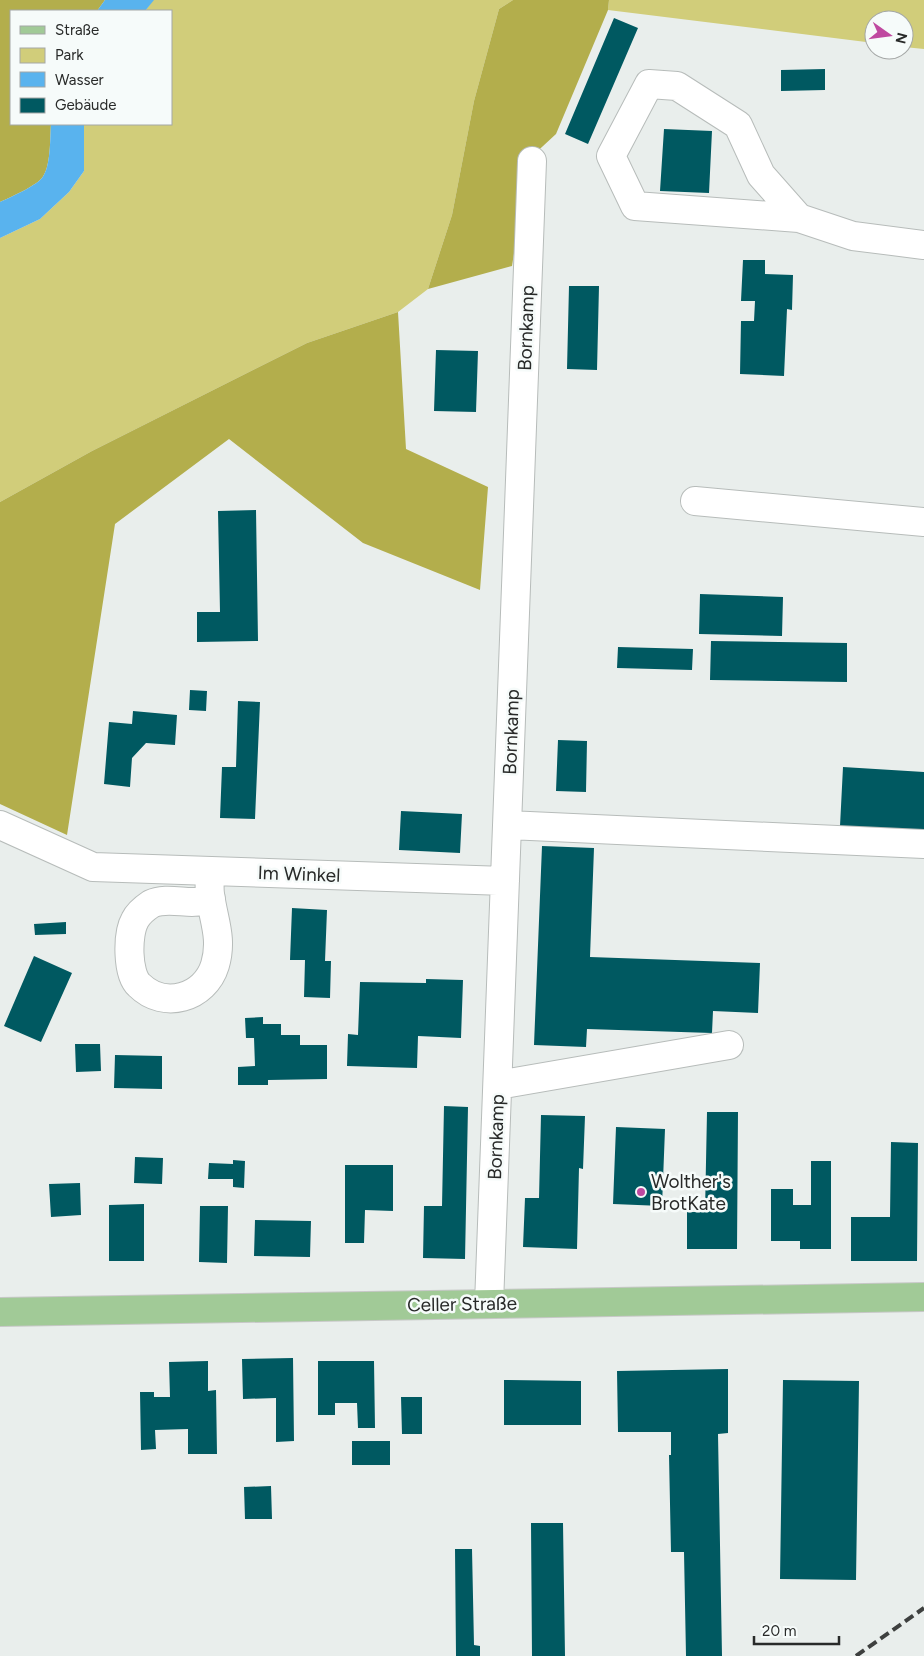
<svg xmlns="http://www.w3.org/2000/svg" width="924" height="1656" viewBox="0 0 924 1656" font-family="Figtree,sans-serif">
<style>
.green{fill:#d1cd7a}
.forest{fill:#b3ae4c}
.water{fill:#59b3ee}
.building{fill:#005961}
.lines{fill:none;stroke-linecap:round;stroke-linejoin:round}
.minor-casing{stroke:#b7bcba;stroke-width:30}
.major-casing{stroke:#c7c8c7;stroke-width:30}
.minor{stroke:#fff;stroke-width:28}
.major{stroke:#a1ca97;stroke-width:28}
.rail{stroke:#3e403f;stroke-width:4;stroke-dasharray:10 5;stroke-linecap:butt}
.poi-dot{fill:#bf49a0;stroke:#f6fbfa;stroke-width:2}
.labels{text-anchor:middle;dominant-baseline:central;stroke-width:5;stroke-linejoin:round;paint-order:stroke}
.street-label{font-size:19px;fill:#282a29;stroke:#f6fbfa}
.poi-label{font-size:19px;fill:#282a29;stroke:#f6fbfa;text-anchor:start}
</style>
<rect width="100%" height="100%" fill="#e9eeec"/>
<path class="green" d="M153,0H513L499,9L474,101L452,215L428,289L398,312L307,343L92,451L0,502V238L40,219L69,192L84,171V124H171V11H145Z
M609,0H924V49L904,47V20H874V43L608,10Z"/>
<path class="forest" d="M0,0H105L97,11H11V124H51C50,138 51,167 42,178C34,187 11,197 0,202Z
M513,0H609L608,10L556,134L529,159L512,266L428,289L452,215L474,101L499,9Z
M398,312L406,449L488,487L480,590L363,543L229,439L115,524L67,835L0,804V502L92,451L307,343Z"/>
<path class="water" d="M105,0H154L145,11H97Z
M51,124H84V171L69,192L40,219L0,238V202C11,197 34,187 42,178C51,167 50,138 51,124Z"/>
<path class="building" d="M614,18L638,28L588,144L565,134Z
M825,69V90L781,91V70Z
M664,129L712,131L709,193L660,191Z
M743,260H765V274L793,275L792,310L787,309L784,376L740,374L741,321H754L755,301H741Z
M569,286H599L597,370L567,369Z
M436,350L478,351L476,412L434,411Z
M256,510L258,641L197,642V612H220L218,511Z
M700,594L783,597L782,636L699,634Z
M711,641L847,643V682L710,680Z
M618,647L693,649L692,670L617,668Z
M190,690L207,691L206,711L189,710Z
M238,701L260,702L255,819L220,818L222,767H236Z
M133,711L177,715L175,745L146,743L132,758L130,787L104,784L109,722L132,724Z
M558,740L587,741L586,792L556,791Z
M843,767L924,772V831L840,826Z
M401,811L462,814L460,853L399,850Z
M542,846L594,848L590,957L760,963L758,1013L713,1011L712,1033L587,1029L586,1047L534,1045Z
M292,908L327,910L325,961H331L330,998L304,997L305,960H290Z
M66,922V934L35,935L34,924Z
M34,956L72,973L41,1042L4,1026Z
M426,979L463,980L461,1038L418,1036L417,1068L347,1066L348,1034L358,1035L360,982L426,983Z
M263,1017V1024H281V1035H300V1045H327V1079L268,1080V1085H238V1067L255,1066L254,1038H246L245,1018Z
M75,1044H100L101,1071L76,1072Z
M115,1055L162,1056V1089L114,1088Z
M444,1106L468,1107L465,1259L423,1258L424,1206H442Z
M707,1112H738L737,1249H687V1212H705Z
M541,1115L585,1116L583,1169L579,1168L577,1249L523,1247L525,1198H539Z
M616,1127L665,1129L662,1206L613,1204Z
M891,1142L918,1143L917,1261H851V1217H890Z
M135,1157L163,1158L162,1184L134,1183Z
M233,1160L245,1161L244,1188L233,1187V1179H208L209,1163L233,1164Z
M811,1161H831V1249H800V1241H771V1189H793V1205H811Z
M345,1165H393V1211L365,1210L364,1243H345Z
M80,1183L81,1215L51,1217L49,1184Z
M144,1204V1261H109V1205Z
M200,1206H228L227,1263L199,1262Z
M255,1220L311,1221L310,1257L254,1256Z
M293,1358L294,1441L276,1442V1398L243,1399L242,1359Z
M208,1361V1391L216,1390L217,1454H188V1429L155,1430L156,1449L141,1450L140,1392H154V1397H170L169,1362Z
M318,1361H374L375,1428H358L357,1403H335V1415H318Z
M728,1369V1433L718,1434L722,1656H686L684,1552H671L669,1455H671V1432H618L617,1371Z
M504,1380L581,1381V1425H504Z
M783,1380L859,1381L856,1580L780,1579Z
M401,1397H422V1434H402Z
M352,1441H390V1465H352Z
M271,1486L272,1519H245L244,1487Z
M531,1523H563L565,1656H532Z
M455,1549H472L474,1645L480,1646V1656H456Z"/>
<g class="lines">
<g class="minor-casing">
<path id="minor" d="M799,218L761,175L738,125L677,86L649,84L611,156L635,206L799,218L853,236L924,245
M695,501L924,522
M0,825L93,867L505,881
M507,825L924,844
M210,871C210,879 209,887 210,894C213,919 223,938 215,965C205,998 164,1010 139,985C127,974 127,934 135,920C138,914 145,908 151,904C163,898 180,902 192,902C199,902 205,900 211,899
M498,1085L729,1045
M489,1304L532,161"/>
</g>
<g class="major-casing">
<path id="major" d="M0,1312L924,1297"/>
</g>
<use href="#minor" class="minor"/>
<use href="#major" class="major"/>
<path class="rail" d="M856,1656L924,1608"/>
</g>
<circle class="poi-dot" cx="641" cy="1192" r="5"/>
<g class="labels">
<g class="street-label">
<text transform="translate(526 328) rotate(-88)">Bornkamp</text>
<text transform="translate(511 732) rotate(-88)">Bornkamp</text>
<text transform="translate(299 874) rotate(2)">Im Winkel</text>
<text transform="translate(496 1137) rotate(-88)">Bornkamp</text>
<text transform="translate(462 1304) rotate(-1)">Celler Straße</text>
</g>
<g class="poi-label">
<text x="651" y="1181">Wolther's<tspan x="651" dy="22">BrotKate</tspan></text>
</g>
</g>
<rect x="10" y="10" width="162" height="115" fill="#f6fbfa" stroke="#a4a7a6"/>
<rect x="20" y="26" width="25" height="8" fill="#a1ca97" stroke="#a4a7a6"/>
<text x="55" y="35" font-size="15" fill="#282a29">Straße</text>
<rect x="20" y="48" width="25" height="15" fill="#d1cd7a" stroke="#a4a7a6"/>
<text x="55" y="60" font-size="15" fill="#282a29">Park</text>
<rect x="20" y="72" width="25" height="15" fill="#59b3ee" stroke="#a4a7a6"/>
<text x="55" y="85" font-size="15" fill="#282a29">Wasser</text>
<rect x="20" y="98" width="25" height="15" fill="#005961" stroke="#a4a7a6"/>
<text x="55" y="110" font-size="15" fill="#282a29">Gebäude</text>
<g transform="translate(889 35) rotate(104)"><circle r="24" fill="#f6fbfa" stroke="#a4a7a6"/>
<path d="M0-4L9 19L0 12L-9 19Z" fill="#bf49a0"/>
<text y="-8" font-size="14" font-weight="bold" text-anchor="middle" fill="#282a29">N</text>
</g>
<path d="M754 1636v8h85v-8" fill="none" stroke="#282a29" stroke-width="2.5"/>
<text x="762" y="1636" font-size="15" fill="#282a29" stroke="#f6fbfa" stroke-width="4" paint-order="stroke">20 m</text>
</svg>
